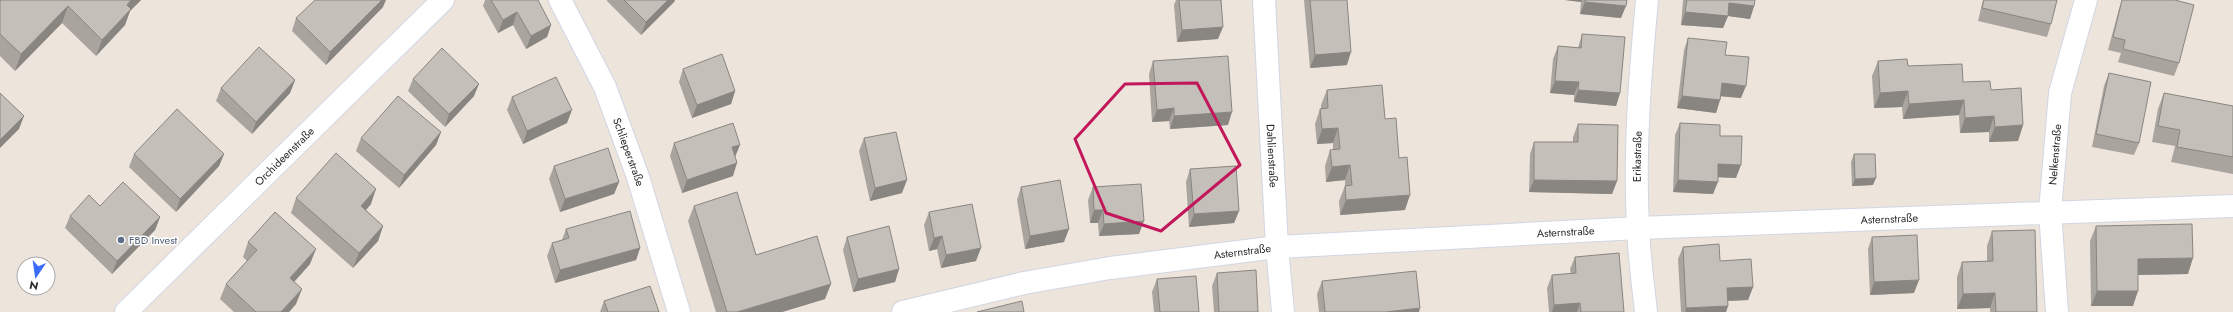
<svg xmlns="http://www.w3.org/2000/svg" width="2233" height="312" viewBox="0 0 2233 312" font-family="Jost,sans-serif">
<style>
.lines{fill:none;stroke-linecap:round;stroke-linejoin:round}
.street-casing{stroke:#d1d6e3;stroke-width:24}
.street{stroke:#fff;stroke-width:22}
.wall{fill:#a9a49e}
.shaded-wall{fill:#898681}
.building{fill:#c4bfb8;stroke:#898681}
.marked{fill:none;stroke:#c2185b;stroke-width:3;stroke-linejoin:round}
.service-dot{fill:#5c6f8a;stroke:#fff;stroke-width:1.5}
.labels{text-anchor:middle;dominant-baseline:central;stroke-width:3;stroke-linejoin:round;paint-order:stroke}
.street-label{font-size:11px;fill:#2a2a2a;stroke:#fff}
.service-label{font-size:11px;fill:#4e5e75;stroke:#fff;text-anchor:start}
</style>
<rect width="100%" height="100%" fill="#ede4dc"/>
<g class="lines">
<g class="street-casing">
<g id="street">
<path id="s1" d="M560,0L605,87L638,177L679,312"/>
<path id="s2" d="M1264,0L1277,247L1283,312"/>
<path id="s3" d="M126,312L443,0"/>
<path id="s4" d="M903,312L1024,283L1110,268L1277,247L1638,228L2233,206"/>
<path id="s5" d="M1646,312C1643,284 1639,256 1638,227C1634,152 1640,75 1647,0"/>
<path id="s6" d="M2057,312L2050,211L2060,93L2086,0"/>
</g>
</g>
<use href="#street" class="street"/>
</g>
<path class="wall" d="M0,0H141L130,11L125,25L96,56L62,23L15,71L0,56Z
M485,0H538L551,25L547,37L526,49L513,25L498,33L483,6Z
M607,0H675L674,2L641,35L607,1Z
M1176,0H1221L1218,39L1177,42L1174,5Z
M1304,0H1347V65L1310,68Z
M1565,0H1627L1621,18L1580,14L1581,2Z
M1683,0H1755L1754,6L1750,19L1728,16L1723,28L1681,25Z
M1983,0H2057L2051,24L2047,37L1978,21Z
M2122,0H2175L2179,63L2174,76L2118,62L2121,53L2108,50L2119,9Z
M383,7L326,65L292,31L296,18Z
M1582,34L1620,93L1616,106L1574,102V95L1550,93L1553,59L1558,46L1578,48Z
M1688,38L1725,55L1741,98L1721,96L1720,100L1716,113L1677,108L1684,50Z
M1153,61L1228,125L1170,129L1169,121L1152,122L1149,74Z
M1878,61L1908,66L1991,90L2023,125L2018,141L1989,142V132L1960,133L1959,115L1903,119L1902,107L1874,108L1872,76Z
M683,69L735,91L731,104L692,118L679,82Z
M2109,73L2139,143L2134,155L2092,147L2104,86Z
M413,79L474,96L445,127L408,91Z
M295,80L290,93L252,134L216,101L221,88Z
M1327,90L1385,119L1399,158L1405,210L1340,215L1339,201L1345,186V180L1326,182L1325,166L1330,150H1333V143L1317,144L1315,124L1320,109L1321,108V105Z
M2164,93L2233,106V174L2171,162L2175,146L2152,142L2158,109Z
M512,97L567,123L523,144L507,110Z
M1680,123L1720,136L1736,178L1718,177L1713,194L1673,192L1675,135Z
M1578,124L1617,181L1612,194L1529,192L1530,154L1534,142H1573V137Z
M441,132L436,145L399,188L356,151L361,138Z
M864,138L902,193L870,201L859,151Z
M674,143L735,157L733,176L682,193L670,156Z
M134,154H224L219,166L176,212L129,167Z
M1854,154L1873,185L1852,186L1851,162Z
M554,166L619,182L614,194L560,212L549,179Z
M1190,169L1239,211L1234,223L1189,227L1186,182Z
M1021,187L1064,242L1025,249L1017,200Z
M1093,187L1139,234L1099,236L1098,223H1090L1088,200Z
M296,198L371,204L366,210L383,226L378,241L353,268L291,213Z
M694,206L756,255L825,299L782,312H716L688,221Z
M929,212L976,261L941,268L937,249L929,251L924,225Z
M70,216L160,217L155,230L112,274L65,228Z
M2096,226L2188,274L2138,275L2133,306H2091L2090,241Z
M566,229L640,248L636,260L555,283L547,256L552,243L562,240Z
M1992,231L2037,312H1990V308L1957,309V277L1962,262L1987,261V246Z
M847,237L899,269L895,282L853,292L843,250Z
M1872,237L1914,293L1870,295L1868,249Z
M248,242L310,264L294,282L296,304L289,312H234L220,299L226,284L247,261L243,257Z
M1683,247L1720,261L1753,287L1748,300L1728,301V306L1726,312H1681L1678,259Z
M1575,257L1624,312H1549L1547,288L1552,275L1571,274L1570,269Z
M1217,273L1258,312H1214L1212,286Z
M1157,279L1199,312H1154L1152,292Z
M1322,281L1419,312H1319L1317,294Z
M604,301L659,312H600Z"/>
<path class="shaded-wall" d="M131,0H141L130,11L125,25L96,56L102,40L127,5Z
M382,0H386L383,7L326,65L330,52Z
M668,0H675L674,2L641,35L646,22Z
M1565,0H1582L1581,2Z
M1585,2L1626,6L1621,18L1580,14Z
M1729,3L1754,6L1750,19L1728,16L1723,28L1681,25L1685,12Z
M68,6L62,23L15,71L21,54Z
M517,12L513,25L498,33L503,20Z
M551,25L547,37L526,49L531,36Z
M1223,27L1218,39L1177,42L1182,30Z
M1351,52L1347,65L1310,68L1315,55Z
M295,80L290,93L252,134L256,122Z
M1555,81L1579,82L1574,95L1550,93Z
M1722,83L1746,86L1741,98L1718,96Z
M479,84L474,96L445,127L449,114Z
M1578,90L1620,93L1616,106L1574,102Z
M735,91L731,104L692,118L697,105Z
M1908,91L1902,107L1874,108L1880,93Z
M1682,96L1720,100L1716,113L1677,108Z
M1964,100L1959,115L1903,119L1909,104Z
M1174,108L1169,121L1152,122L1157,110Z
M572,110L567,123L523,144L527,131Z
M1232,112L1228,125L1170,129L1174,116Z
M24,116L19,129L0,148V140Z
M1994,116L1989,132L1960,133L1965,118Z
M2023,125L2018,141L1989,142L1995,127Z
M1338,128L1333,143L1317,144L1322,129Z
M441,132L436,145L399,188L404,175Z
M740,145L735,157L732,147Z
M224,154L219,166L176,212L180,199Z
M737,163L733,176L682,193L687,180Z
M1718,164L1741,165L1736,178L1714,177Z
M1350,165L1345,180L1326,182L1332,167Z
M1876,178L1873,185L1852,186L1855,179Z
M907,180L902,193L870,201L875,188Z
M1534,180L1617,181L1612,194L1529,192Z
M1678,180L1718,182L1713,194L1673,192Z
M619,182L614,194L560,212L565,199Z
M376,189L371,204L356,221L361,206Z
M1410,195L1405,210L1340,215L1346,200Z
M1094,210H1103L1098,223H1090Z
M1239,211L1234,223L1189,227L1194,214Z
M160,217L155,230L112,274L117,261Z
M1144,221L1139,234L1099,236L1104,224Z
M383,226L378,241L353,268L359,253Z
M1069,229L1064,242L1025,249L1030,236Z
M942,236L937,249L929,251L934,238Z
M640,248L636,260L555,283L560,270Z
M981,248L976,261L941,268L946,255Z
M316,249L310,264L284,293L290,278Z
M2193,258L2188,274L2132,275L2138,259Z
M899,269L895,282L853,292L858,279Z
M1919,280L1914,293L1870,295L1874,282Z
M831,284L825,299L782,312H737Z
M1753,287L1748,300L1723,301L1727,288Z
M302,289L296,304L289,312H281Z
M2097,291H2138L2133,306H2091Z
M1995,293L1990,308L1957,309L1963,294Z
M1580,303L1577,312H1552L1554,305Z
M1728,306L1726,312H1685L1686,308Z
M1420,308L1419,312H1386Z"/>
<path class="building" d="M0,0H131L127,5L131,9L102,40L68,6L21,54L0,34Z
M315,0H382L330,52L296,18Z
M491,0H538L551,25L531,36L517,12L503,20Z
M624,0H668L646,22Z
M1179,0H1221L1223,27L1182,30Z
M1310,0H1347L1351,52L1315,55Z
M1585,0H1627L1626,6L1585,2Z
M1687,0H1755L1754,6L1729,3L1728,16L1685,12Z
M1984,0H2057L2051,24L1982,8Z
M2122,0H2175L2194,5L2179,63L2123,49L2125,40L2113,37Z
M1582,34L1625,37L1620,93L1578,90L1579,82L1555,81L1558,46L1581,48Z
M1688,38L1727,42L1725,55L1749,57L1746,86L1722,83L1720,100L1682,96Z
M259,47L295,80L256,122L221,88Z
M442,48L479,84L449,114L413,79Z
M722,54L735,91L697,105L683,69Z
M1228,56L1232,112L1174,116V108L1157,110L1153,61Z
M1907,59L1908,66L1962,64L1963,82L1990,81L1991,90L2021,88L2023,125L1995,127L1994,116L1965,118L1964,100L1909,104L1908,91L1880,93L1878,61Z
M2109,73L2151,82L2139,143L2096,134Z
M556,77L572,110L527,131L512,97Z
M1382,85L1385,119L1396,118L1399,158L1407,157L1410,195L1346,200L1345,186L1352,185L1350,165L1332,167L1330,150L1340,149L1338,128L1322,129L1320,109L1328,108L1327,90Z
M0,93L24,116L0,140Z
M2164,93L2233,106V157L2177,147L2180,130L2158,126Z
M398,96L441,132L404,175L361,138Z
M177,109L224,154L180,199L134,154Z
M733,123L740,145L732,147L737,163L687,180L674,143Z
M1680,123L1720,125V136H1742L1741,165L1718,164V182L1678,180Z
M1578,124L1618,125L1617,181L1534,180V142H1578Z
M896,132L907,180L875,188L864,138Z
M608,148L619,182L565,199L554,166Z
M336,153L376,189L361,206L383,226L359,253L296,198Z
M1854,154H1875L1876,178L1855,179Z
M1236,166L1239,211L1194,214L1190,169Z
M1060,180L1069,229L1030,236L1021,187Z
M123,182L160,217L117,261L70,216L89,195L100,206Z
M1141,184L1144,221L1104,224L1103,210H1094L1093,187Z
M737,192L756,255L817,236L831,284L737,312H727L694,206Z
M972,204L981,248L946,255L942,236L934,238L929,212Z
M630,211L640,248L560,270L552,243L569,238L566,229Z
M275,212L316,249L290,278L302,289L281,312H256L226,284L257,250L248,242Z
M2192,224L2193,258L2138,259V291H2097L2096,226Z
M889,226L899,269L858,279L847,237Z
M2035,230L2037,312H1996L1995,293L1963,294L1962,262L1993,261L1992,231Z
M1917,235L1919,280L1874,282L1872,237Z
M1719,244L1720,261L1751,259L1753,287L1727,288L1728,306L1686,308L1683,247Z
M1619,253L1624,312H1581L1580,303L1554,305L1552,275L1576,273L1575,257Z
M1256,270L1258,312H1219L1217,273Z
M1416,271L1420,308L1386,312H1325L1322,281Z
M1196,276L1199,312H1160L1157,279Z
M650,286L659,312H608L604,301Z
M1022,301L1024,312H977Z"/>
<path class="marked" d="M1197,83L1240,165L1161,231L1106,213L1075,139L1125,84Z"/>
<circle class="service-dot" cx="121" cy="240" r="4"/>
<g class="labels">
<g class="street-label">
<text stroke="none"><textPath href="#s1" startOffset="167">Schlieperstraße</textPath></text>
<text stroke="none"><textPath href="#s6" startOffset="158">Nelkenstraße</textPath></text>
<text stroke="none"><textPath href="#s3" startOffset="222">Orchideenstraße</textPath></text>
<text stroke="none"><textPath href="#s2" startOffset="156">Dahlienstraße</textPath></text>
<text stroke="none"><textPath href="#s5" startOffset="156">Erikastraße</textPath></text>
<text stroke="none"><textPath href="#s4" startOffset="993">Asternstraße</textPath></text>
<text stroke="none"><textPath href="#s4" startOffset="669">Asternstraße</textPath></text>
<text stroke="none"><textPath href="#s4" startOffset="345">Asternstraße</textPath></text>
</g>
<g class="service-label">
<text x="129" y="240">FBD Invest</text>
</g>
</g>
<g transform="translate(36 276) rotate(193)"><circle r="19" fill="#ffffff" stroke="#aaaaaa"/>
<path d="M0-3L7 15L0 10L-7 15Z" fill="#396bfd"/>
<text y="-6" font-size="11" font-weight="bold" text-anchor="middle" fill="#2a2a2a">N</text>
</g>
</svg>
